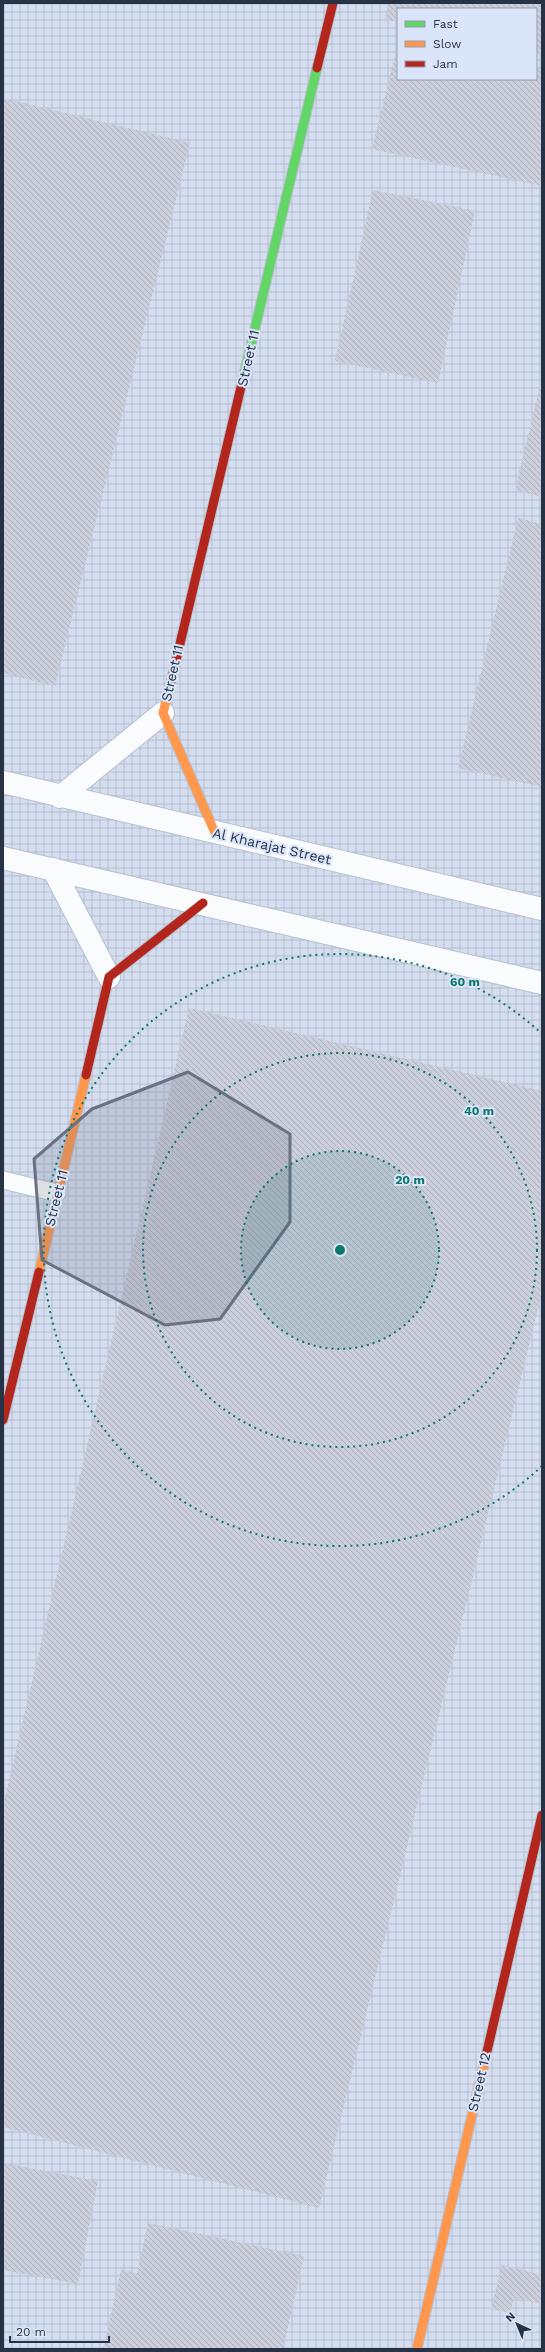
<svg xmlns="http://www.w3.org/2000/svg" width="545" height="2352" viewBox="0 0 545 2352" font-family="'Work Sans',sans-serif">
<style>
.industrial{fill:url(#industrial-grid);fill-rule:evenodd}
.building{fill:url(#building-back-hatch)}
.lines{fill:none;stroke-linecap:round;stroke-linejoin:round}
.lane-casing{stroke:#b9c0cf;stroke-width:19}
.street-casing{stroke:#b9c0cf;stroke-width:24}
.fast-casing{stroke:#b9c0cf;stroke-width:11}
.slow-casing{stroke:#b9c0cf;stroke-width:11}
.jam-casing{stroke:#b9c0cf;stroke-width:11}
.lane{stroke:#fafbfd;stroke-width:17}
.street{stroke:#fafbfd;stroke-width:22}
.fast{stroke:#63d668;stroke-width:9}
.slow{stroke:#ff974d;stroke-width:9}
.jam{stroke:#b3261e;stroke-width:9}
.marked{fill:#697182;fill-opacity:0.2;stroke:#697182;stroke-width:3;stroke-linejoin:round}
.ring{fill:none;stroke:#0f766e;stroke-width:2;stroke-dasharray:2 4}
.labels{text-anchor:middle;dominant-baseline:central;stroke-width:4;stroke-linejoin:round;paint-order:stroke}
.street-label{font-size:14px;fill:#283245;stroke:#dae5f9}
.centre{fill:#0f766e;stroke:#dae5f9;stroke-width:2}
.ring-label{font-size:12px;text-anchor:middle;font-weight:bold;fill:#0f766e;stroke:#dae5f9;stroke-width:4;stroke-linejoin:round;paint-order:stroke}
</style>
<defs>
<pattern id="industrial-grid" width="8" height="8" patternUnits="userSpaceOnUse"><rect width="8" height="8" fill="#d4def0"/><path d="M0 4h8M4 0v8" fill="none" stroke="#b6bfcf"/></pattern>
<pattern id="building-back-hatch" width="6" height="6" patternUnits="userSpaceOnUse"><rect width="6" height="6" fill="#cbcedb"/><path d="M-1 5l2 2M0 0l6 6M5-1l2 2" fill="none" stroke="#aeb1bd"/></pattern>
</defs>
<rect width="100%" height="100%" fill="#e1e7f2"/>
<path class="industrial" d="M3,3H542V2349H3ZM398,9H536V79H398Z"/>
<path class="building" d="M389,3H542V54L536,53V9H398V22L385,19Z
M397,48L398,79H536V69L542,70V186L372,149Z
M3,98L190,143L55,686L3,673Z
M373,190L475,211L438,383L335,361Z
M541,382H542V497L515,490Z
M518,518L542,524V787L458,768Z
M189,1008L542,1091V1292L319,2208L3,2127V1806Z
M3,2163L98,2181L78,2284L3,2270Z
M148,2223L304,2256L283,2349H103L121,2270L137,2273Z
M502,2265L542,2275V2304L514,2298L510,2313L491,2309Z"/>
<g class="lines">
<g class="lane-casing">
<path id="lane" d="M3,1180L57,1193"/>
</g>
<g class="street-casing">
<path id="street" d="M3,782L542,909
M60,797L163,713
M3,858L542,983
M53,869L109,977"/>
</g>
<g class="fast-casing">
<path id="fast" d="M241,387L317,68"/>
</g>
<g class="slow-casing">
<path id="slow" d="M169,690L163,713L215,833
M39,1272L86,1075
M417,2349L485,2060"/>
</g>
<g class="jam-casing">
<path id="jam" d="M317,68L333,3
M169,690L241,387
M86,1075L109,977L203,903
M3,1420L39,1272
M485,2060L542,1815"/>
</g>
<use href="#lane" class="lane"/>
<use href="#street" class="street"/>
<use href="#fast" class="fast"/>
<use href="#slow" class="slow"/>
<use href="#jam" class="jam"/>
</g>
<path class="marked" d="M188,1072L290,1134V1222L220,1319L165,1325L42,1260L34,1159L92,1109Z"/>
<circle cx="340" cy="1250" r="99" fill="#0f766e" fill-opacity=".12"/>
<g class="ring">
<circle cx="340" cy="1250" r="99"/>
<circle cx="340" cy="1250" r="197"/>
<path d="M542 1466A296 296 0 1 1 542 1034"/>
</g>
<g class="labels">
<g class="street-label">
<text transform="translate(248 358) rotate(-77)">Street 11</text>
<text transform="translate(172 673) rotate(-77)">Street 11</text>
<text transform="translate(272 846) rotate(13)">Al Kharajat Street</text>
<text transform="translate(56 1198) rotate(-76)">Street 11</text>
<text transform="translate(479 2082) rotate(-77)">Street 12</text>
</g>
</g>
<circle cx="340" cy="1250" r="6" class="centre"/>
<g class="ring-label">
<text x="465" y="986">60 m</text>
<text x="479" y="1115">40 m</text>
<text x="410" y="1184">20 m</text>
</g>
<rect width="545" height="2352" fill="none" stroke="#283245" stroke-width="8"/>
<rect x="397" y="8" width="140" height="72" fill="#dae5f9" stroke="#939db1"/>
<rect x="405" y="21" width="20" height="6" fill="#63d668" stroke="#939db1"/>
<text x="433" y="28" font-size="12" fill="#283245">Fast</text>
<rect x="405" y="41" width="20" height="6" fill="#ff974d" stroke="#939db1"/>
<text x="433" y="48" font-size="12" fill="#283245">Slow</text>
<rect x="405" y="61" width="20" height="6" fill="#b3261e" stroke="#939db1"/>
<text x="433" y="68" font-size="12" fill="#283245">Jam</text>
<g transform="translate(517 2324) rotate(316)" stroke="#dae5f9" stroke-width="3" paint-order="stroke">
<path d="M0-3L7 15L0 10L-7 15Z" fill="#283245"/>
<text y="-6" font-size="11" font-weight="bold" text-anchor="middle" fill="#283245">N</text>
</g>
<path d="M10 2336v6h99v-6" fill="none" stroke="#283245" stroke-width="2"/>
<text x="16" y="2336" font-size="12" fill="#283245" stroke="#dae5f9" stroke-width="3" paint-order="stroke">20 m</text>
</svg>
